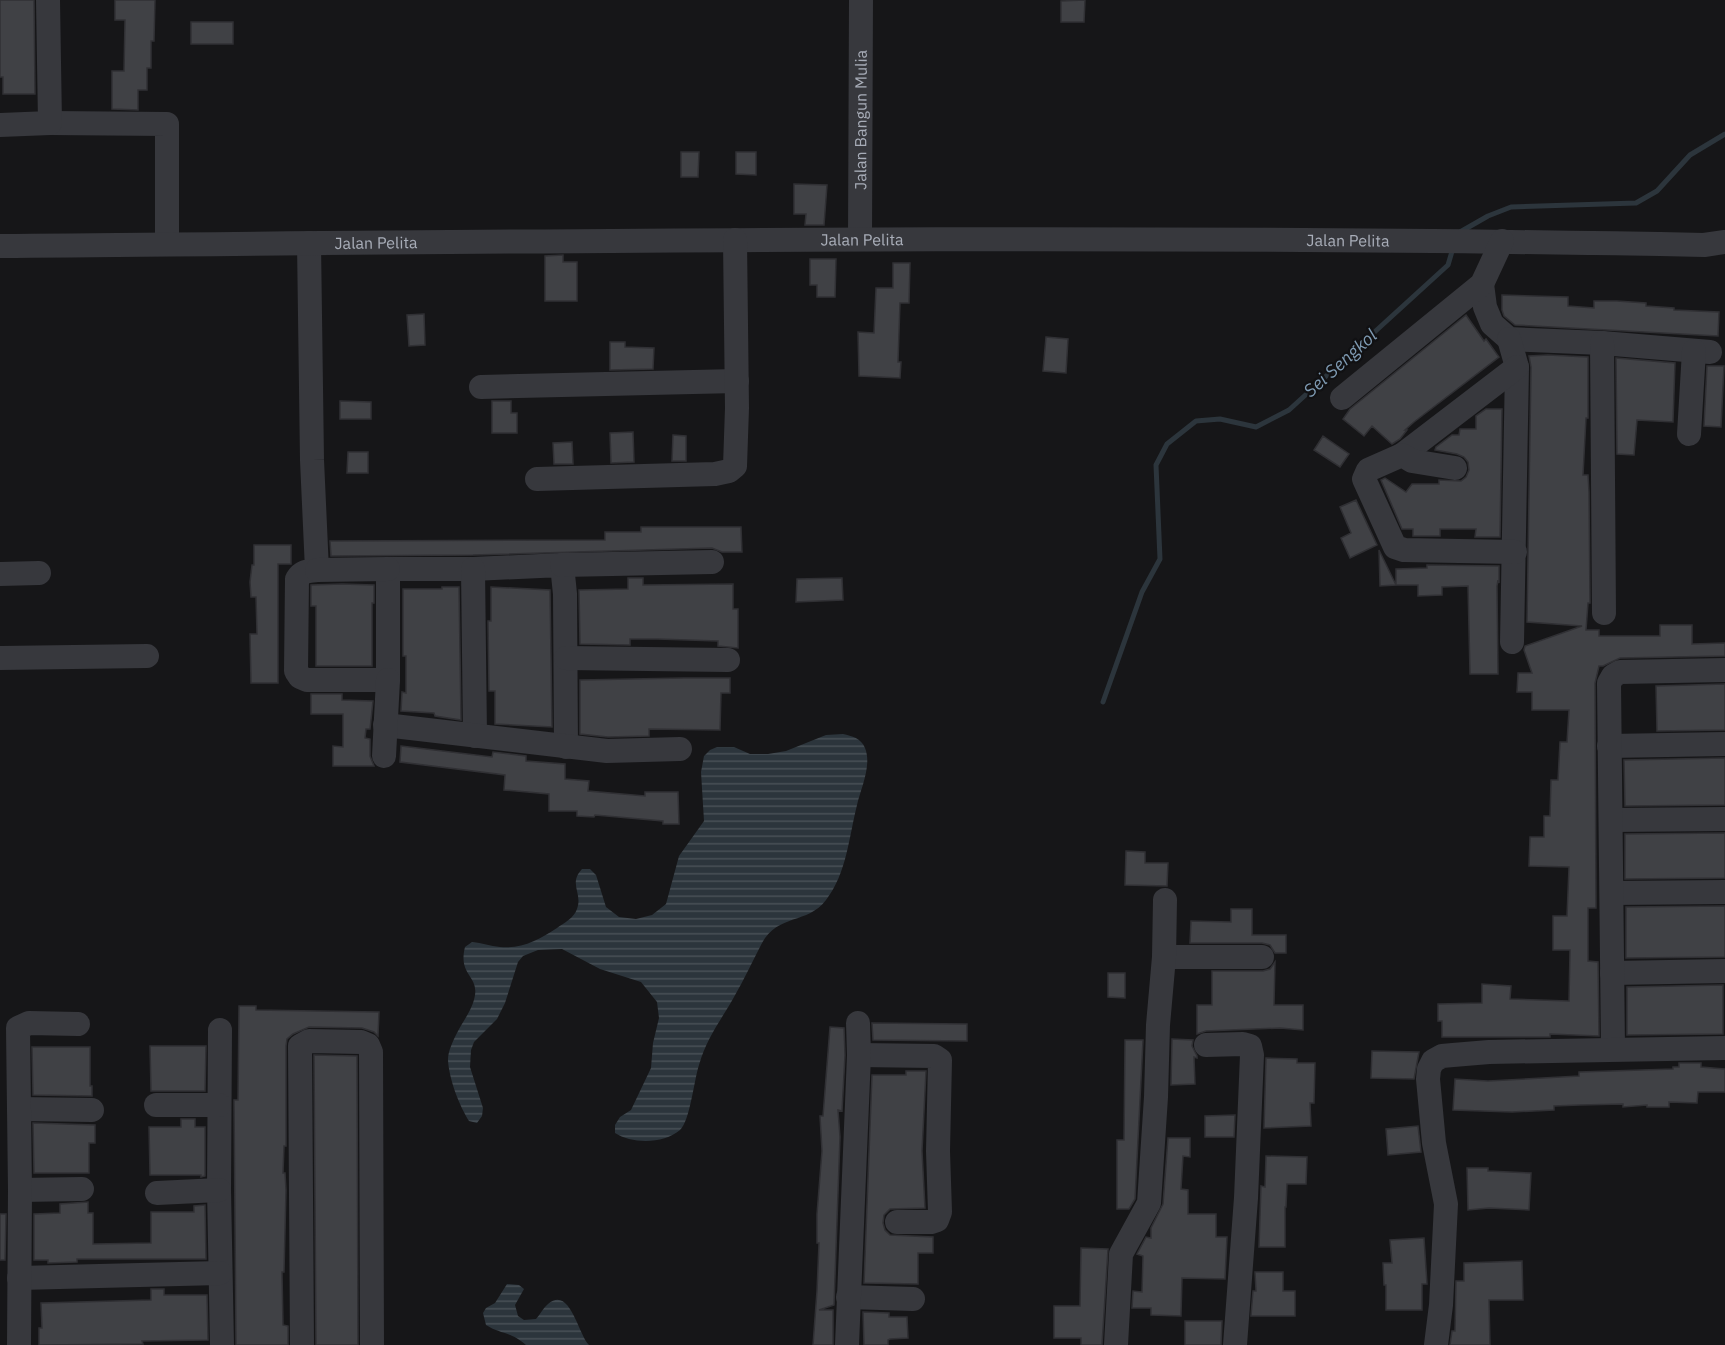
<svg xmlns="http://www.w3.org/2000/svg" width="1725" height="1345" viewBox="0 0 1725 1345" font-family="'IBM Plex Sans',sans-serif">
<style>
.water{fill:url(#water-rules)}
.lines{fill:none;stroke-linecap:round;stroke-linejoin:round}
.stream{stroke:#2c353c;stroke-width:5}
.building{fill:#404145;stroke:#303034;stroke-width:1.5}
.minor{stroke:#37383d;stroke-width:24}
.labels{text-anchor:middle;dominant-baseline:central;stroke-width:4.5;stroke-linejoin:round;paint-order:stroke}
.street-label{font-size:16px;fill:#a8adb8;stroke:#111113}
.water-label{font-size:18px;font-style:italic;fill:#7f9bb3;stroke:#111113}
</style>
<defs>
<pattern id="water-rules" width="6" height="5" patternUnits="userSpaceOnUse" patternTransform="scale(1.5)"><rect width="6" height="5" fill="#2c353c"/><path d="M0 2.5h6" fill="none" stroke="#485056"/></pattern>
</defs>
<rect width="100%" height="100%" fill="#161618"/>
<path class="water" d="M843,734C852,736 861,738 865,748C872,765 861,788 857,805C849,836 847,873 826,900C807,925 777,913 761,945C752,962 744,980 734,997C720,1022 707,1037 699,1065C694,1080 690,1121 680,1130C664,1144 632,1144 615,1133V1125L620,1117L631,1110L651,1068L653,1043L659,1018L657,1002L641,982L600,969L562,949L538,950L523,956L518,962L505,1003L497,1019L474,1042L471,1050L470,1067L483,1108L482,1116L477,1123L469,1121C459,1105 449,1079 448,1060C448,1051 453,1041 457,1033C463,1021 473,1009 475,995C478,975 458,975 465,947L472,942C482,943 490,946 500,947C522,949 539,940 557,928C564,923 574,918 577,909C583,893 568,884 582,869H590L596,875L606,907L619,917L636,919L652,915L666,904L679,856L704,821L701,772L704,756L710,750L717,747H734L750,754H768L786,751L826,735Z
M507,1284L519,1285L524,1289L515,1305L518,1316L524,1320L536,1319C540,1315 543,1308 548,1304C570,1285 578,1334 589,1345H526C512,1332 500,1334 486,1325L483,1313L486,1308L495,1303Z"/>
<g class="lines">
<path class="stream" d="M1460,232L1488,216L1511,207L1636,203L1657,191L1690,155L1725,134
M1103,702L1142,592L1160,559L1156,465L1167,444L1196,421L1220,419L1256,427L1289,410L1448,265L1453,248"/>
</g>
<path class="building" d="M0,0H34L35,94H3V77H0Z
M115,0H155L154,41H151V68H147V90H138V110L112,109V71H124L125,20H115Z
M1085,0L1084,22H1061V1Z
M191,22H233V44H191Z
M681,152H699L698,177H681Z
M736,152H756V175L736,174Z
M794,184L827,185L824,225H805L806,214H794Z
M563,255V262H577V301H545V256Z
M810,259H836L835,297H817V285H810Z
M893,263H910L909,303H900L898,362H901L900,378L859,376L858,332L874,333L876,288H893Z
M1502,295L1568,297V306L1594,308V301H1617L1646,303V306L1674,308V310L1719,312L1718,336L1515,325L1504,316L1502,310Z
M424,314L425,345L409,346L407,315Z
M1466,315L1484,341L1486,339L1499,357L1414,422L1405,430H1407L1400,439L1392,444L1372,426L1364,436L1343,419L1350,409Z
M1046,337L1068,339L1066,373L1043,371Z
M610,342H625V347L654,348L653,369L610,370Z
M1548,355L1588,357V418H1586L1583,475H1588L1589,492L1590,603H1588L1586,630H1599V636H1660V625H1692V644L1725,643V656L1620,658L1603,666H1599L1595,683L1596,908H1588V961L1598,962L1599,1036L1550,1034V1037H1442V1021H1438V1004L1482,1003V984L1511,986L1510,999L1569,1001L1570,950H1553V916H1567L1569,867L1529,866L1530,837H1544V816H1550L1551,780H1558L1560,742H1567L1569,710H1532V692H1517L1518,673H1532L1524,650L1525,646L1582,626L1527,622L1531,367L1529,356Z
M1616,358L1675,363L1673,422L1637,420L1634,455L1617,454Z
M1707,366H1724L1721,427L1704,426Z
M340,401L371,402V419H340Z
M492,401H511V413H517V433H492Z
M1486,409H1502L1500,537H1475L1476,529H1440V536H1413V529H1402L1381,480L1385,478L1406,492L1412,484H1439V480L1461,481L1466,477L1469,470L1468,462L1464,457L1457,454L1435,450L1436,447L1452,435H1459L1460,429H1476V416Z
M633,432L634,462L611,463L610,433Z
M673,435L686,436V461H672Z
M1323,436L1349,454L1340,467L1314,450Z
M572,442L573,464H554L553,443Z
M348,452H368V473H347Z
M1356,500L1377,545L1350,558L1341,538L1351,533L1340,507Z
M641,527H741L742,552H722L712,548L473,555L331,556L330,541L605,540V532H641Z
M254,545H291V564H278V683H251L250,634H257L256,597H251L250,582L252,565H254Z
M1379,550L1396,585L1380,586Z
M1427,565L1499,566V583L1498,580L1497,586L1498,674H1470L1468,586L1442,587V595L1418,596V585H1396V569L1427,568Z
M628,578H643V585L733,584V609H738V648L718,646V641L657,639H630V645L580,644L579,590L628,589Z
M842,578L843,600L796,602L797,579Z
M342,584L374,585V603H372V666H316V606H311V585Z
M442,587H459L461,720L435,716L434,713L401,711L402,692L406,693V656H403V589H442Z
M491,587L550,590L552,727L495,724V691H489L488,621H491Z
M683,678H730V693H721L720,730L649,729V736L608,737L580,734V680Z
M1725,684V730L1657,731L1656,686Z
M311,694H342V700L373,701L370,729H366L365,738L370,739V756L374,766H333V746L343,747V714H311Z
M401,746L492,757L493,752L526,756V761L565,764V779L589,781L588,791L645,796V792H678L679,824H663V821L595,815L594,817L577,816V811H549V794L504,790L505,775L400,762Z
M1725,758V805L1625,806L1624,760Z
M1725,833V878L1625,879V834Z
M1126,851L1145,852V863H1168L1167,886L1125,885Z
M1725,906V957L1626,958V907Z
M1231,909H1252V935H1286V953H1275L1270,945L1262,943H1190L1191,921L1231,922Z
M1275,962L1274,1005H1303V1030L1280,1028L1206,1031L1197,1034V1005H1212V971H1263L1270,969Z
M1108,973H1125V998L1108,997Z
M1723,985V1034L1627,1035V987Z
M239,1006H256V1010L379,1012L378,1036L374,1032L362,1028L309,1027L293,1034L287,1039L286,1046V1146H284L283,1173H285L286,1190L284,1272H282L283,1325L288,1326V1345H236L234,1100H238Z
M872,1023L967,1024V1041L873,1040Z
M830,1027L844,1028L845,1055L842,1111L838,1110L840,1137L834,1305L819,1310H833V1345H813L817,1291L819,1243H817V1214L822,1151L820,1116H823Z
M1172,1039L1193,1040L1192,1046L1197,1056V1058L1194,1057L1195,1084L1171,1085Z
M1125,1040H1143L1135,1199L1129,1209H1117V1140H1124Z
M150,1046H206L205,1091H151Z
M32,1047H90V1086H92V1096L33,1095Z
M1372,1051L1419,1052L1414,1079L1371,1078Z
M314,1055L357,1056L358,1345H316Z
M1266,1058L1297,1059V1063H1315L1314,1103H1310L1311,1126L1264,1128Z
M1679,1063H1701V1067L1725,1069V1092H1698L1697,1103L1669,1102V1107H1647V1105L1623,1107V1104L1580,1105L1554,1106V1110L1512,1112L1453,1110L1455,1079L1488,1081L1579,1076V1072L1673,1069V1067H1679Z
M906,1071H926L922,1151L925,1208L890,1209L884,1215L883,1223L885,1230L890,1235L933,1237V1253H918V1284L864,1283L872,1075H906Z
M1235,1115L1234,1137H1205V1116Z
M181,1119H195V1127H205V1176L201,1177V1175H150L149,1127H181Z
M33,1123L95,1125V1143H89V1173H34Z
M1418,1126L1421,1152L1388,1155L1386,1129Z
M1168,1138H1190V1157L1183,1156L1181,1189L1188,1190V1214H1216V1237H1227L1225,1279L1182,1278L1181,1316L1151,1315V1308H1132L1133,1291L1142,1292L1143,1256L1137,1254L1146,1237L1151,1238V1228L1163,1204Z
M1266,1156L1307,1157L1306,1184H1287L1286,1207H1285V1247H1259L1261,1186L1265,1187Z
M1467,1168H1488V1171L1531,1173L1529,1210L1489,1208L1468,1210Z
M88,1202V1213H93V1244L151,1243V1212H194V1206L205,1205L206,1259H77V1262L48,1263V1260H34V1214L60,1213V1204Z
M0,1214H6L5,1260H0Z
M1424,1238L1427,1284H1422V1310H1386V1285H1384L1383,1263H1392L1390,1240Z
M1081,1248L1108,1249L1102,1345H1081V1338H1054V1306H1080Z
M1522,1261L1523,1300H1489L1490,1345H1450L1452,1331H1455L1456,1281H1464V1263Z
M1255,1272H1283V1291H1295V1316H1251L1253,1291H1256Z
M151,1289H164V1295H207L208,1340L142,1341L143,1344L39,1345V1328H42L41,1303L151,1300Z
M863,1312L889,1313V1317H907L908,1338L890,1339L888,1340V1345H864Z
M1185,1321H1222L1221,1345H1185Z"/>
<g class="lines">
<g class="minor">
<path d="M50,123L167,124V244"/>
<path d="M0,125L50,123L48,0"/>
<path id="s1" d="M860,238L861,0"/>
<path d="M309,243L312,460L317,570C308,571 302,571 297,579L296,671L300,677L307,680H388V569H473L562,565L565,594L566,747"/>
<path id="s2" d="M0,246C568,241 1136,234 1704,245L1725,242"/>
<path d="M1482,284L1485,307L1492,324L1509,339L1602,343L1710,352"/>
<path d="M1509,339L1517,367L1512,642"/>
<path d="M1602,343L1604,613"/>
<path d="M481,387L737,381"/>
<path d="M1342,398L1482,284L1502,241"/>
<path d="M1689,434L1694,351"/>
<path d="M1402,455L1517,367"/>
<path d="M1455,468L1412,461L1402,455L1368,470L1364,479L1395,547L1404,550L1515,552"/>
<path d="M537,479L715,474L729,471L735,466L737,408L735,240"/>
<path d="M562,565L712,562"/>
<path d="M473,569L475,736"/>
<path d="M317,570L388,569"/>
<path d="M0,574L39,573"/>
<path d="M0,658L147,656"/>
<path d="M566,658L728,660"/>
<path d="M385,725L607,751L680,749"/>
<path d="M1609,746L1725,744"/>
<path d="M384,756L388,680"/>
<path d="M1611,820L1725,819"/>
<path d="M1612,893L1725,892"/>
<path d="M1164,957H1262"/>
<path d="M1612,973L1725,971"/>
<path d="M220,1030L219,1190L222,1345"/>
<path d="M1206,1045L1243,1044L1250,1046L1252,1055L1246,1198L1235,1345"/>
<path d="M1613,1049L1609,683L1613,676L1620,672L1725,670"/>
<path d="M859,1055L934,1056L940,1060L938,1151L940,1212L937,1220L931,1222H897"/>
<path d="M156,1105H219"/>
<path d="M19,1109L92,1110"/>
<path d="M20,1190L82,1189"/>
<path d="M157,1193L219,1190"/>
<path d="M19,1278L220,1273"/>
<path d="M848,1297L913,1299"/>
<path d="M19,1345L20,1190L18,1028L29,1023L78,1024"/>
<path d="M302,1345L300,1046L309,1041L361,1042L368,1045L371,1052L372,1345"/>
<path d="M847,1345L859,1055L858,1023"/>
<path d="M1116,1345L1121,1254L1149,1203L1156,1097L1158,1025L1164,957L1165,900"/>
<path d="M1436,1345L1441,1305L1446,1204L1434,1143L1428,1079L1429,1069L1433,1061L1442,1056L1453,1055L1489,1052L1725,1048"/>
</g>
</g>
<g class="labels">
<g class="street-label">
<text stroke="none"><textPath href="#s1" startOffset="118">Jalan Bangun Mulia</textPath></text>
<text stroke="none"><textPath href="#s2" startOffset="862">Jalan Pelita</textPath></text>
<text stroke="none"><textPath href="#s2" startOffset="1348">Jalan Pelita</textPath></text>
<text stroke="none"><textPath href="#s2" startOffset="376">Jalan Pelita</textPath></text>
</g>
<g class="water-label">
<text transform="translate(1340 363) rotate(-42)">Sei Sengkol</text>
</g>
</g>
</svg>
